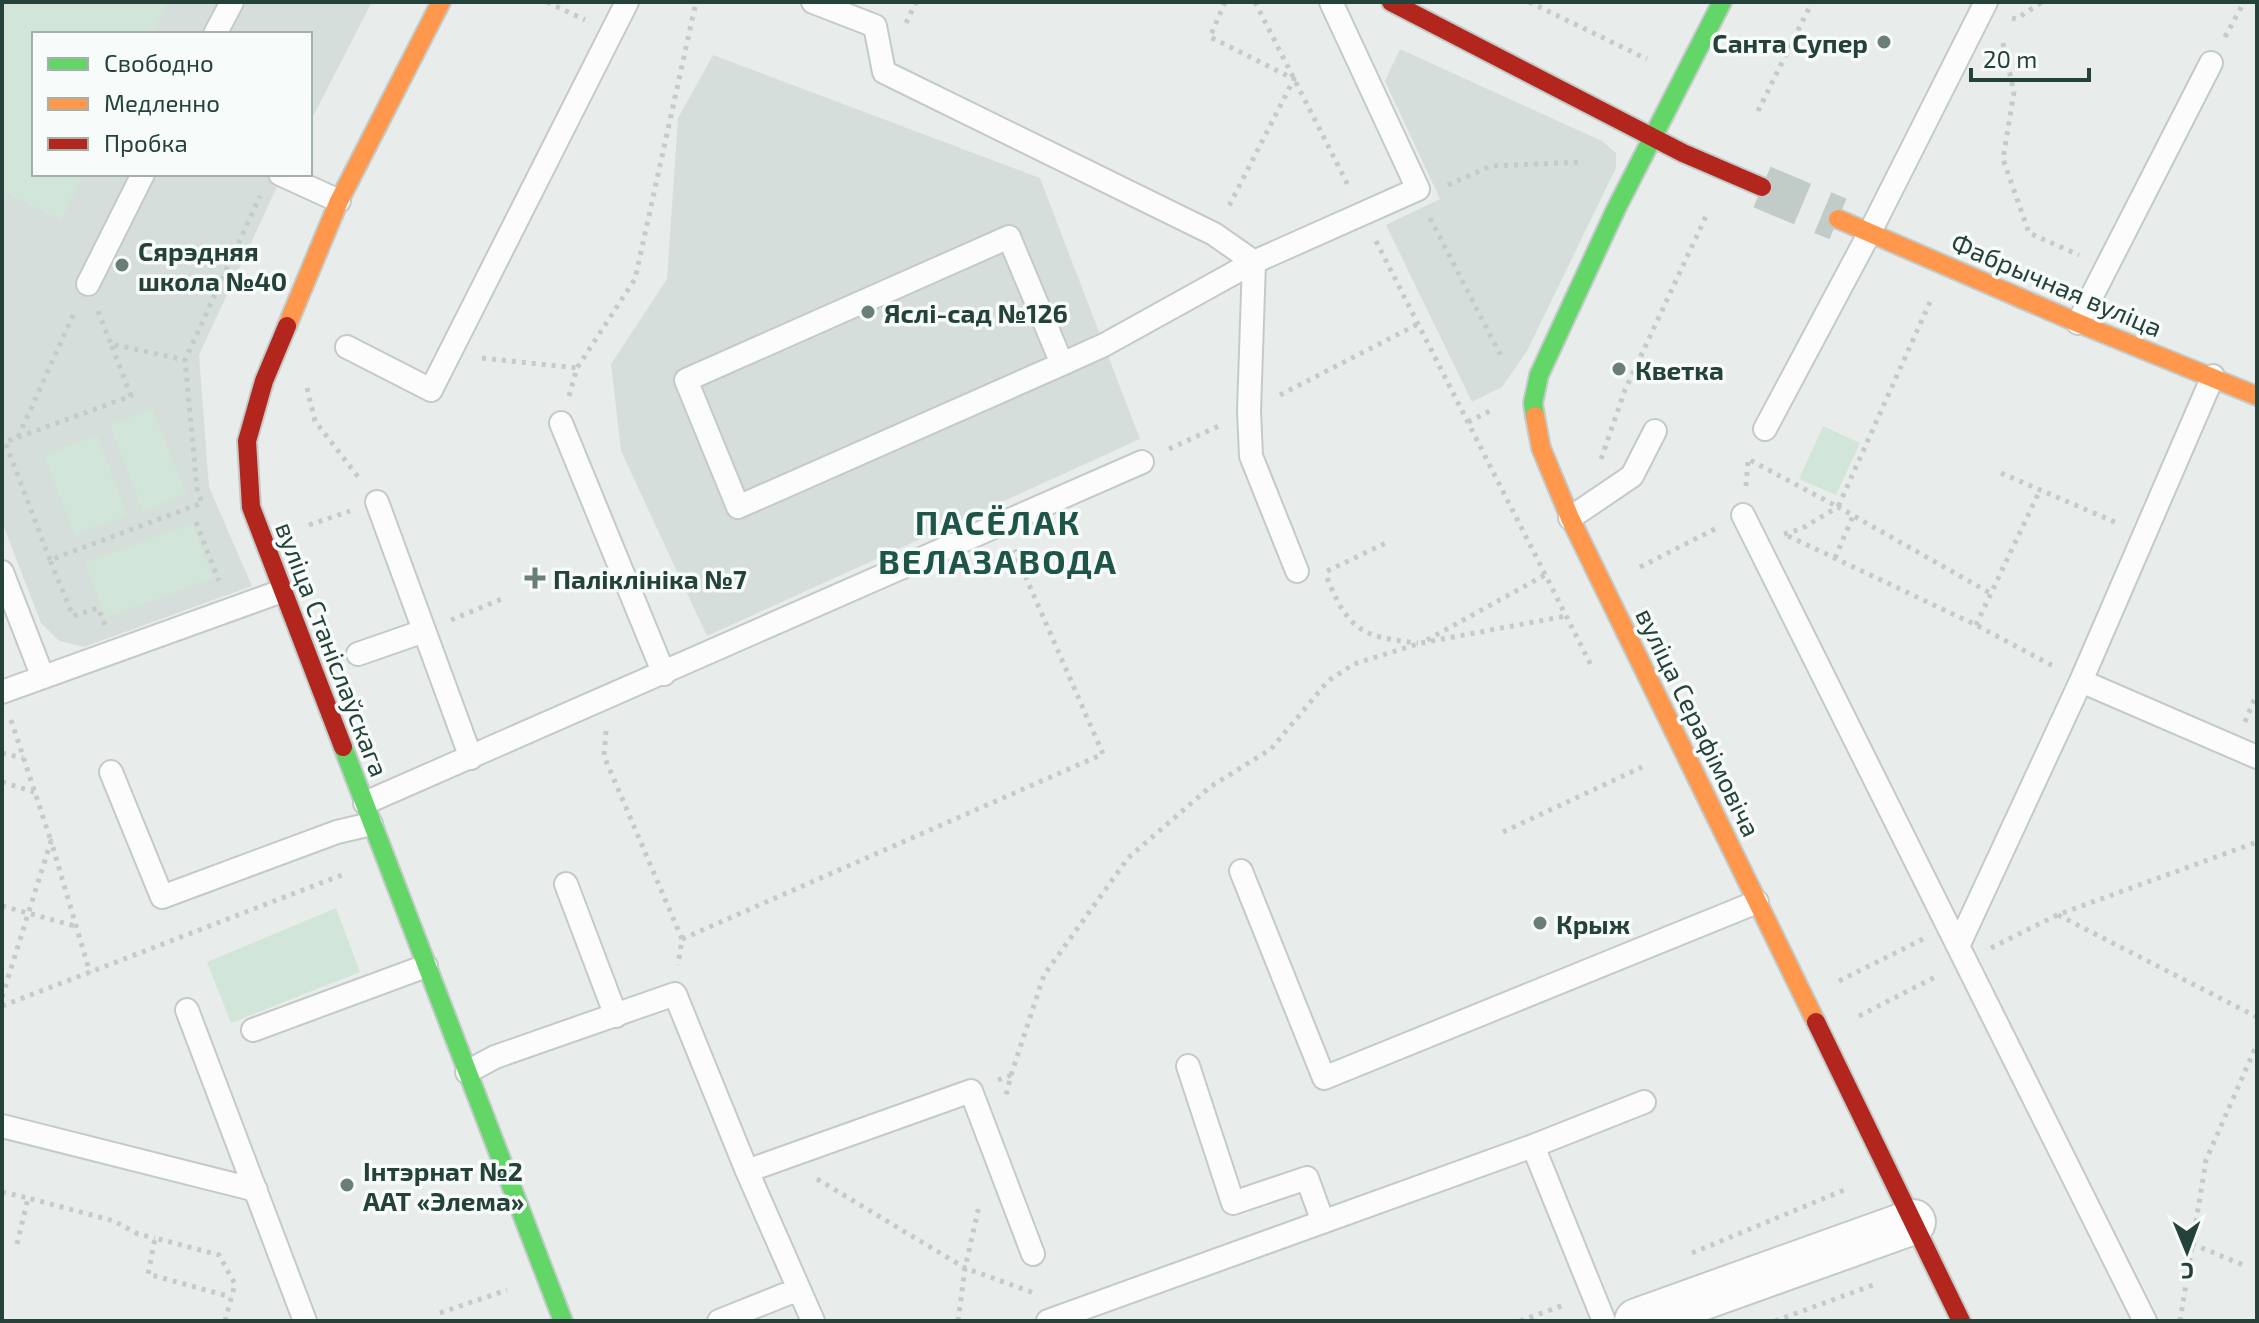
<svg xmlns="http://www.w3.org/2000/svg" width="2259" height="1323" viewBox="0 0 2259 1323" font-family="'Exo 2',sans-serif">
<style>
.built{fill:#d6dedb}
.green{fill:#d1e6d8}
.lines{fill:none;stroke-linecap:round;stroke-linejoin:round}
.secondary-tunnel{stroke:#c1cbc8;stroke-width:44;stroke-dasharray:44 22;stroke-linecap:butt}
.lane-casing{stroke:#c5cac8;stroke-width:26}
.street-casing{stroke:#c5cac8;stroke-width:48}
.fast-casing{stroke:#c3cbc8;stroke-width:22}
.slow-casing{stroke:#c3cbc8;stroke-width:22}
.jam-casing{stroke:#c3cbc8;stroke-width:22}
.path{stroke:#c3ccca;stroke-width:5;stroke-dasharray:4 6;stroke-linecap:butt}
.lane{stroke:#fcfcfc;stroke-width:22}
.street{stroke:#fcfcfc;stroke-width:44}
.fast{stroke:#63d668;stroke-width:18}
.slow{stroke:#ff974d;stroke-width:18}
.jam{stroke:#b3261e;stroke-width:18}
.poi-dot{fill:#697e78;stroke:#f7fbf9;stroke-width:3}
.labels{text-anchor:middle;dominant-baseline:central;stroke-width:7;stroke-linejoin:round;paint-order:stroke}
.poi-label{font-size:26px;font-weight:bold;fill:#24423a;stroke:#f7fbf9;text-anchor:start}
.street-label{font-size:26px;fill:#24423a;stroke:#f7fbf9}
.district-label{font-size:34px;font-weight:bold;letter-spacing:2px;fill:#1f5548;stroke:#f7fbf9}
</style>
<rect width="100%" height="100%" fill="#e8edeb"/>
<path class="built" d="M2,2H372L310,122V34H34V174H283L199,355L209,487L252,586L84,647L59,641L41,623L2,522Z
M1400,49L1602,141L1616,153V168L1527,351L1502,387L1472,402L1386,225L1440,199L1385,81Z
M713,55L1040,178L1140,439L707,636L621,451L611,364L667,279L678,118Z"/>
<path class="green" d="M2,2H168L152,34H34V174H83L61,220L2,191Z
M152,408L186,494L143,511L110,425Z
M1823,426L1860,443L1836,495L1799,479Z
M97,435L127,515L75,535L44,455Z
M192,523L213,578L106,618L85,563Z
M336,908L360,972L231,1023L207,962Z"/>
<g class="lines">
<path class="secondary-tunnel" d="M1762,187L1838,219"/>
<g class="lane-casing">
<path id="lane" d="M813,2L875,26L884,72L1214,234L1254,262L1249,411L1251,456L1297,571
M215,34L232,2
M280,174L339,201
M88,284L143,174
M2078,323L2211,63
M347,347L431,390L627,2
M1062,364L1009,237L686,380L738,507L1062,364L1104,345L1254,262L1418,189L1331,2
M561,423L664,674
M1765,429L1870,232L1986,2
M377,502L471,758
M1743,515L2145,1321
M1570,518L1632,476L1655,431
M2,572L42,675
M358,654L424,631
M2081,681L2257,757
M2,692L282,591
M111,772L162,897L337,832L371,824
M365,803L1142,462
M1241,871L1324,1078L1757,902
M566,884L616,1016
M1959,944L2081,681L2213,376
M187,1010L305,1321
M253,1030L426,966
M1188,1066L1233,1203L1307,1178L1323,1222
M467,1072L495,1057L675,994L747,1171L813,1321
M2,1126L256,1190
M1533,1146L1604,1321
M747,1171L971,1091L1033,1254
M719,1321L799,1289
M1048,1321L1533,1146L1644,1102"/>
</g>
<g class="street-casing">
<path id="street" d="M1637,1321L1913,1222"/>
</g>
<g class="fast-casing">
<path id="fast" d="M1535,416L1533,403L1539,375L1616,209L1722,2
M343,747L563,1321"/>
</g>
<g class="slow-casing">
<path id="slow" d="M1838,219L2078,323L2257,396
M287,326L339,201L441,2
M1535,416L1541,448L1570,518L1816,1022"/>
</g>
<g class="jam-casing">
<path id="jam" d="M1391,2L1683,153L1762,187
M287,326L264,381L247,441L251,507L343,747
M1816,1022L1961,1321"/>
</g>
<path class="path" d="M547,2L585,20
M1225,2L1210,37L1294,79L1229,206
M1255,2L1350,189
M1529,2L1647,59
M2012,18L2016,19L2042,2
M906,23L916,2
M2225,37L2244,2
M2003,43L2014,92L2003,159L2029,233L2079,255
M1758,111L1812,2
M1448,185L1491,166L1584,162
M1430,218L1502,358
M1376,241L1592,667
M98,311L111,344
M482,358L577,368
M307,388L315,421L359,478
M1280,395L1418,324
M569,396L577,368L635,279L696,2
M1468,422L1492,410
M18,437L75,311
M1169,449L1221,425
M1601,459L1625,390L1707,214
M2001,473L2117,523
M1746,486L1748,459L1838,507L1930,302
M196,522L219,581
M309,525L350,511
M1784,534L1801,529L1838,507L1990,593
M1788,536L1976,625L2055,667
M1835,558L1853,516
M50,560L5,442L131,396L111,344L185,360
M1640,567L1717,528
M1327,571L1388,542
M1327,578C1349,631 1362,637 1418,643
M451,620L504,598
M105,625L98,608L73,616L50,560L202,503L197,488L185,360L260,196
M1976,625L2040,490
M1427,640L1545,575
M11,720L51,841
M2245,722L2257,693
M606,731L604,756L682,939L678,965
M2,753L23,758
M2,782L34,792
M1503,832L1642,767
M2,906L75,926
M2058,915L2257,1017
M682,939L1103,754L1014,550
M1991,948L2057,915L2257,842
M1839,981L1923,939
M2,997L51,841L90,973
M2,1006L347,873
M1859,1016L1939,975
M1011,1075L1044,975L1128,858L1210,787L1271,749L1328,681L1354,664L1421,643L1566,616
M998,1080L1011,1075L1006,1095
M817,1179L965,1268L1034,1293
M2,1192L28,1198
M17,1244L28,1198L114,1221L138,1234L155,1238
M2192,1244L2246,1266
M1692,1253L1849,1188
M440,1313L507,1290
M225,1321L235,1284L219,1255L155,1238L148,1274L231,1297
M958,1321L965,1268L979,1206
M1520,1321L1564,1305
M1775,1321L1876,1284
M2180,1321L2206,1160L2257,1044"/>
<use href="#lane" class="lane"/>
<use href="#street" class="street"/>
<use href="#fast" class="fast"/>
<use href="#slow" class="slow"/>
<use href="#jam" class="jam"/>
</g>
<g class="poi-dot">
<circle cx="1884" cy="42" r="8"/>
<circle cx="122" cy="265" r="8"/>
<circle cx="868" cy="312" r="8"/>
<circle cx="1619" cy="369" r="8"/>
<path d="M531 566h8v8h8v8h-8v8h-8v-8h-8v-8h8z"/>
<circle cx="1540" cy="923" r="8"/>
<circle cx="347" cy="1185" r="8"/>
</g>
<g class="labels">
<g class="poi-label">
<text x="1868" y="42" text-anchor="end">Санта Супер</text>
<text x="138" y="250">Сярэдняя<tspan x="138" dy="30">школа №40</tspan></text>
<text x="884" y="312">Яслі-сад №126</text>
<text x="1635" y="369">Кветка</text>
<text x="553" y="578">Паліклініка №7</text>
<text x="1556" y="923">Крыж</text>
<text x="363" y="1170">Інтэрнат №2<tspan x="363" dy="30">ААТ «Элема»</tspan></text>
</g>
<g class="street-label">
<text transform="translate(2057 284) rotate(23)">Фабрычная вуліца</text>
<text transform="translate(333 649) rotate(69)">вуліца Станіслаўскага</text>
<text transform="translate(1699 722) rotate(64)">вуліца Серафімовіча</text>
</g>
<g class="district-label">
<text x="998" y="521">ПАСЁЛАК<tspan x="998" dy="39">ВЕЛАЗАВОДА</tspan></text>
</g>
</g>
<rect width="2259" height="1323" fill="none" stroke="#24423a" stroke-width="8"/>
<rect x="32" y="32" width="280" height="144" fill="#f7fbf9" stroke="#a3b1ad" stroke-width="2"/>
<rect x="48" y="58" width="40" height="12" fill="#63d668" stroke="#a3b1ad" stroke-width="2"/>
<text x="104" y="72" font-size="24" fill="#24423a">Свободно</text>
<rect x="48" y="98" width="40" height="12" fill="#ff974d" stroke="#a3b1ad" stroke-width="2"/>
<text x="104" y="112" font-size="24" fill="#24423a">Медленно</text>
<rect x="48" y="138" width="40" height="12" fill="#b3261e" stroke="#a3b1ad" stroke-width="2"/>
<text x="104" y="152" font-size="24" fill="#24423a">Пробка</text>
<g transform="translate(2187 1251) rotate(179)" stroke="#f7fbf9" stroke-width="6" paint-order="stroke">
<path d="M0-6L14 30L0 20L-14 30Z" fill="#24423a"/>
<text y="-12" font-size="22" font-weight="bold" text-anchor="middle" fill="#24423a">С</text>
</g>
<path d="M1971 68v12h118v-12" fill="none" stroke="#24423a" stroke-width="4"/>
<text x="1983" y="68" font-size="24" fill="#24423a" stroke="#f7fbf9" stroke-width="6" paint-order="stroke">20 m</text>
</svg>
